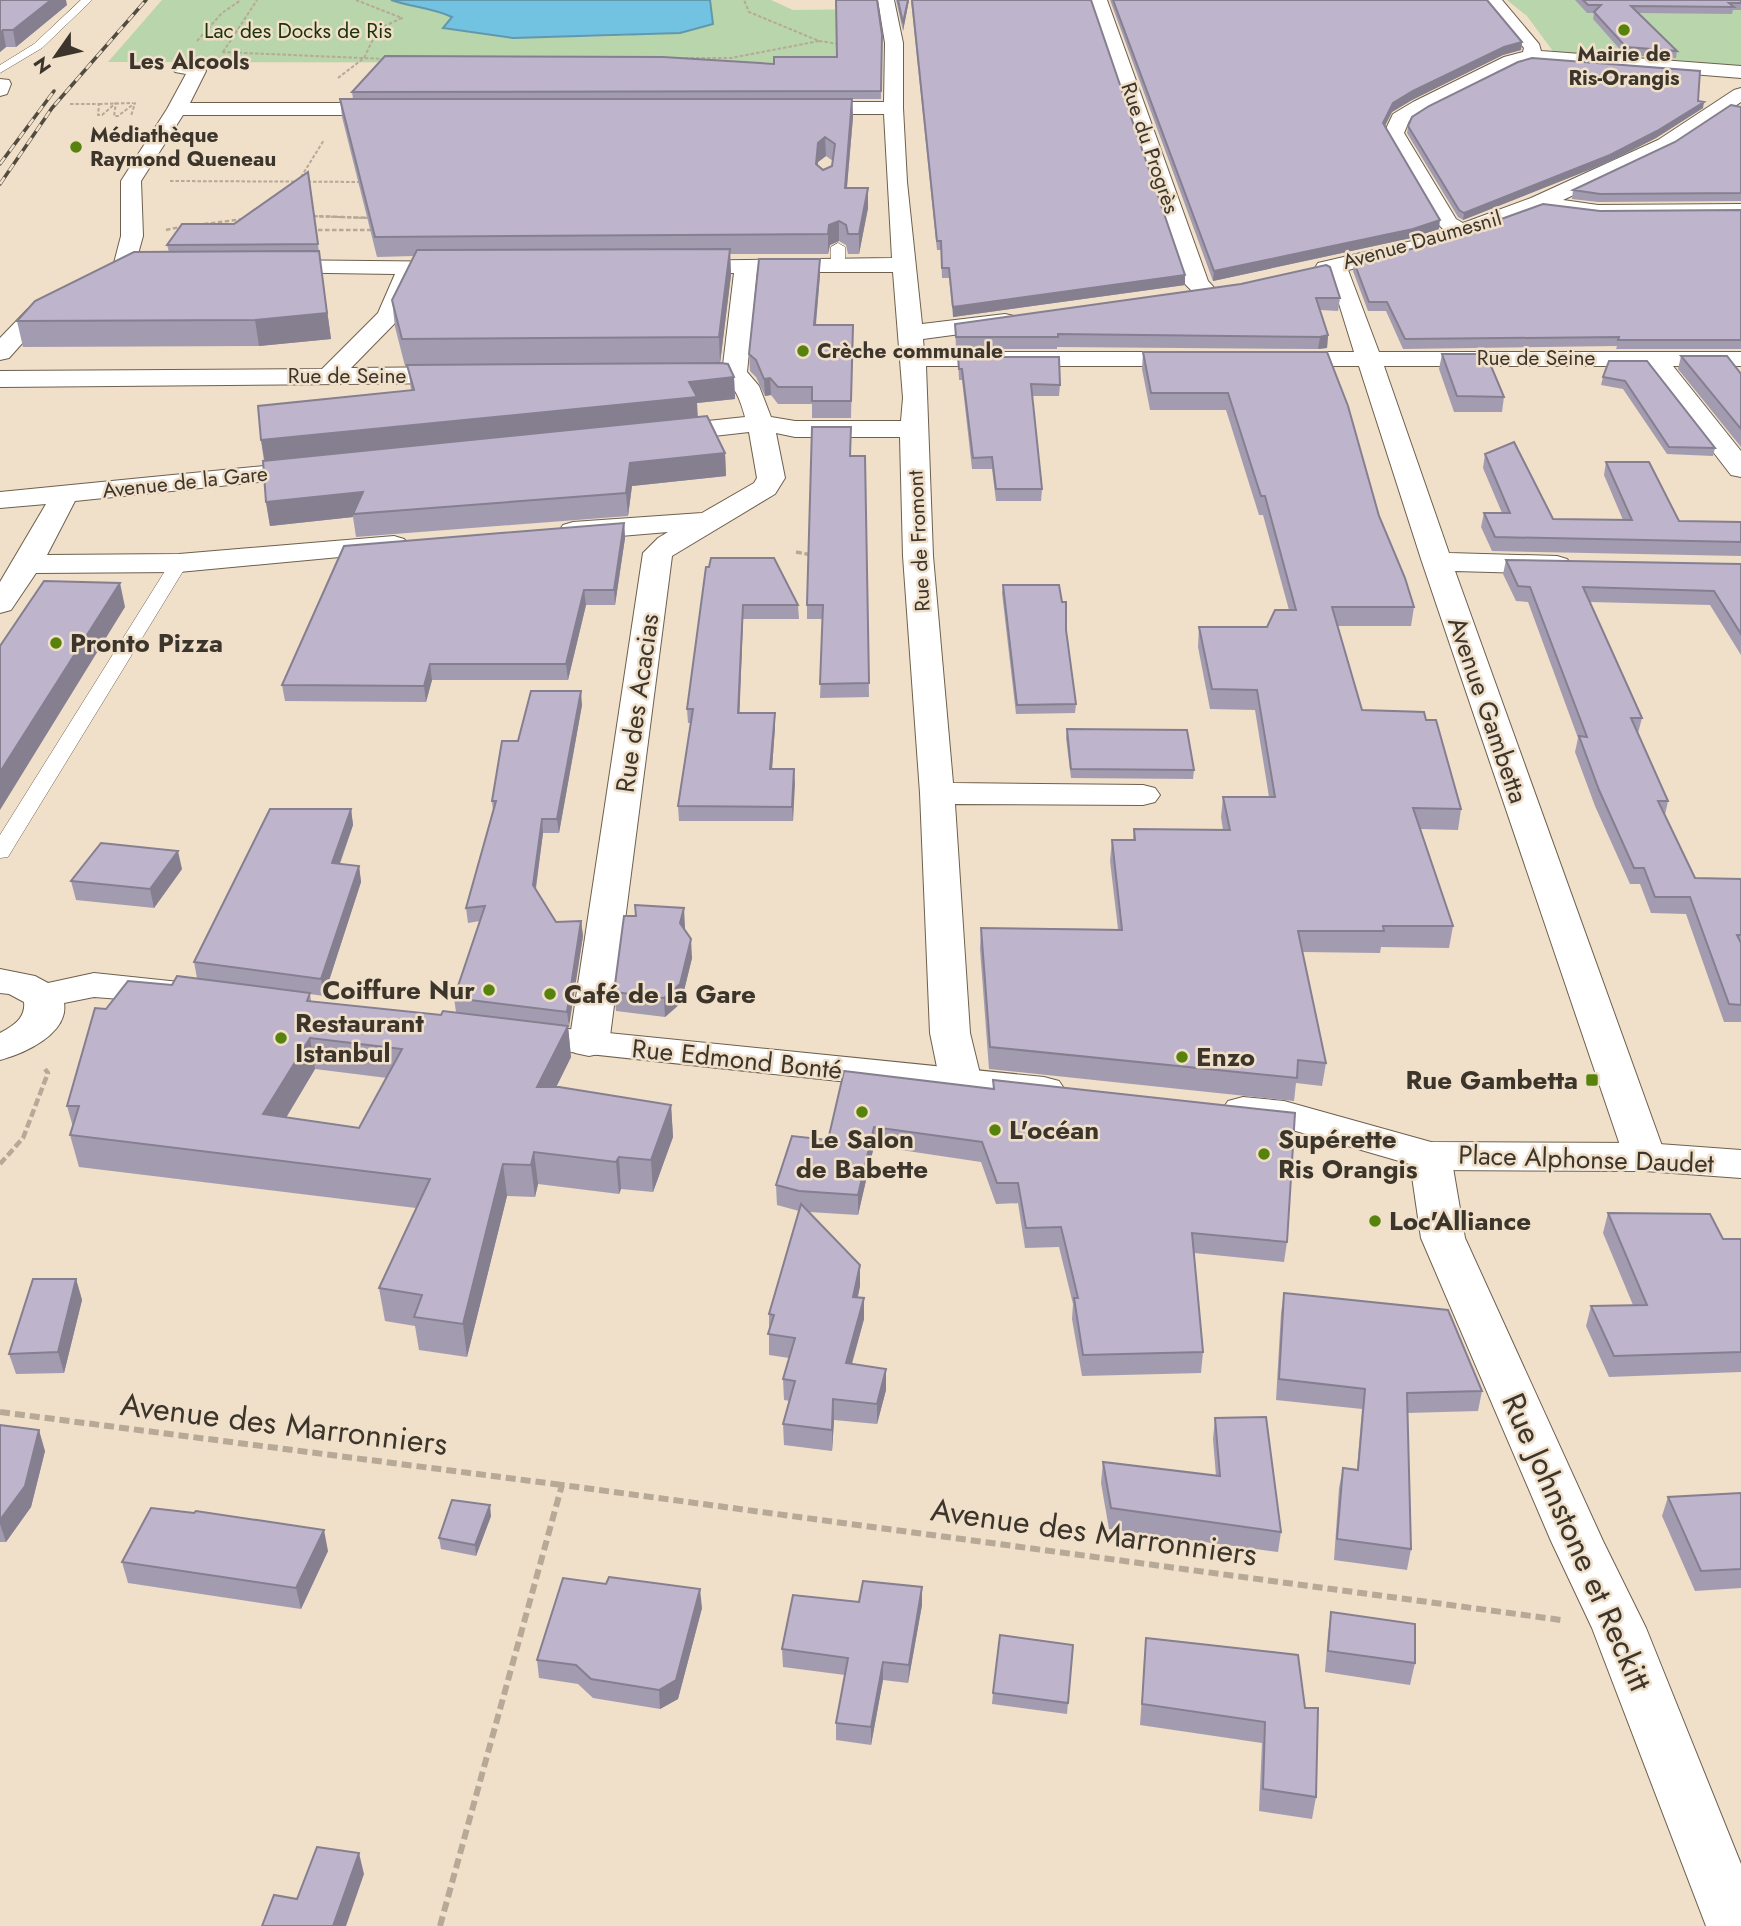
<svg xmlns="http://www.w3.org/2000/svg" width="1741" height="1926" viewBox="0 0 1741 1926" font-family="Jost,sans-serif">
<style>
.green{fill:#b9d5ab}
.water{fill:#72c3e1;stroke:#6298ab;stroke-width:2}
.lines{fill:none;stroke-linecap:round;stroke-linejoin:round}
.lane-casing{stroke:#6e604d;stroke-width:1}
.street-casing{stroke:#6e604d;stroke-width:2}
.secondary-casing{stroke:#6e604d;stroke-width:2}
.primary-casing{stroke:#6e604d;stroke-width:2}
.path-far4{stroke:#b6a997;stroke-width:2;stroke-dasharray:3.5 2;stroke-linecap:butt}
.path-far3{stroke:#b6a997;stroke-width:2.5;stroke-dasharray:4.5 2.5;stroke-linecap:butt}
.path-far2{stroke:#b6a997;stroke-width:3.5;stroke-dasharray:6 2.5;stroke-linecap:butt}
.path-far1{stroke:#b6a997;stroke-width:4.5;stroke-dasharray:8 3.5;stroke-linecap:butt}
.path{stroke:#b6a997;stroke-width:6;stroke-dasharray:10 5;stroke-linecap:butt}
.lane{fill:#fff;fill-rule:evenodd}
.street{fill:#fff;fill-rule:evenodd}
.secondary{fill:#fff;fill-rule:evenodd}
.primary{fill:#fff;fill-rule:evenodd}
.rail-casing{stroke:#524b40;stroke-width:3.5}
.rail{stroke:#f0dfc9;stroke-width:2.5;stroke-dasharray:8;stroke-linecap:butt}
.wall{fill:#a39cb0;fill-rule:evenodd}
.shaded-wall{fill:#857f90}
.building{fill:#beb5cd;stroke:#857f90;stroke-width:2;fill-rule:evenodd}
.poi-dot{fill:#57830c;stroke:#f0dfc9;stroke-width:2.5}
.labels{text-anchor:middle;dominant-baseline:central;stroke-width:5;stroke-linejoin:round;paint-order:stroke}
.far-park-label{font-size:21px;fill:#1a330a;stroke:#f0dfc9}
.far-poi-label{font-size:21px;font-weight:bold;fill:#3b352c;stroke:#f0dfc9;text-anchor:start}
.far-street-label{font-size:21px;fill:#3b352c;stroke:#f0dfc9}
.far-neighbourhood-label{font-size:23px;font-weight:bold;fill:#3b352c;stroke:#f0dfc9}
.poi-label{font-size:26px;font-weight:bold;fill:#3b352c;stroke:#f0dfc9;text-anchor:start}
.street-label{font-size:26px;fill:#3b352c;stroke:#f0dfc9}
.near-street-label{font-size:32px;fill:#3b352c;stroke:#f0dfc9}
</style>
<rect width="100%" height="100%" fill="#f0dfc9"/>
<path class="green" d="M162,0H391C412,7 434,8 453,17L444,29L513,38L624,36L713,24L710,0H771L793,10L876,9L879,63L108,62Z
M1507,0H1741V70L1555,54L1527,16Z"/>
<path class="water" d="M391,0H710L713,24L680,33L513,38L443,28L452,17C434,8 411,7 391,0Z"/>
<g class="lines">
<g class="lane-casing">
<path id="lane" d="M81,0H92L42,48L0,73V65L34,44Z
M838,243L845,247V266L838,270L831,266V247Z
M179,558L188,563L11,852L8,857L0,858V835L170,563Z"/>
</g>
<g class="street-casing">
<path id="street" d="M878,0H894L903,43V108L907,182L922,324L1005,314L1014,316L1017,321L1014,326L1005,328L923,339L924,352H1193L1202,354L1205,359L1202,364L1193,366H926L933,556L953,783L1143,785L1155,788L1160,795L1155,802L1143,805L955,804L970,1033L982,1082L976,1091L961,1095L946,1091L940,1082L930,1033L920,793L903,556L900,437H795L776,433L785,478L775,494L672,556L609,1044L603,1053L589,1056L575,1053L569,1044L643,553L658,538L668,532L573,540L563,537L559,531L563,525L573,522L702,513L754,483L757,478L749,432L661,442L652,440L648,434L652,428L661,426L745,417C730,359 713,390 672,379L668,374L672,369L723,365L734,273H679L671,271L668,266L671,261L892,258L884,114H801L791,108L801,102H884L885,43ZM757,272H893L903,398L901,421H795L771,417L759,386L747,372Z
M1091,0H1107L1208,281L1218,292L1214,297H1198L1185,284Z
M1485,0H1502L1539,44L1541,51L1741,66V78L1531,61L1516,65L1427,110L1409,121L1404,133L1456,219L1463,223L1531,198L1658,140L1734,90L1741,88V102L1672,148L1563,200L1598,205L1741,204V216L1598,217L1541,210L1427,251L1348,270L1379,352H1741V366H1673L1741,451V477L1731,475L1647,366H1384L1449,553L1557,556L1567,559L1572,565L1567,571L1557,574L1455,571L1666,1157L1660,1167L1645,1171L1630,1167L1624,1157L1422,562L1359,366H1278L1269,364L1266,359L1269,354L1278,352H1354L1331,278L1318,273L1315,268L1318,263L1412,241L1444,230L1437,223L1384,133L1393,114L1413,102L1504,57L1523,52L1524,48Z
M181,62L204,67L206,71L190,103H394L404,109L394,115H183L141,181L143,236L133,272L43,320L9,358L0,360V338L27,310L114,263L121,236V181L167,109L186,74L175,72L172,68Z
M0,79L9,80L11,84L7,94L0,96Z
M270,260L470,262L473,267L470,272L418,274L397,321L351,368L460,367L469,370L473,375L469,380L460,383L0,387V371L322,369L378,313L395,274L262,272L259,267L262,262Z
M315,461L325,463L329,469L325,475L75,501L47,555L179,554L394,536L404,539L409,545L404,551L179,572L36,573L11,610L0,613V582L46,504L0,508V492Z"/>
</g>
<g class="secondary-casing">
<path id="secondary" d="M1430,1142L1445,1146L1451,1156L1465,1238L1603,1541L1646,1628L1741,1864V1926H1706L1592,1628L1551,1541L1421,1238L1409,1156L1415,1146Z"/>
</g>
<g class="primary-casing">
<path id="primary" d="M0,969L35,976L48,983L94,973L189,983L195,991L189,999L175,1003L94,997L64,1003C69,1034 23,1054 0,1060V1033C13,1026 26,1018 24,1002L9,994L0,993Z
M519,1024L1044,1077L1059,1081L1065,1090L1059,1099L1044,1103L505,1045L499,1036L505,1027Z
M1243,1097L1284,1101L1431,1142L1645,1143L1741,1150V1178L1645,1171L1430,1170L1282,1127L1228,1119L1222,1110L1228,1101Z"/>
</g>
<path class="path-far4" d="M197,41L222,13L241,0
M819,41L839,44
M222,52L385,59
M223,52L257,0
M674,58H731L819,41L749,12L744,0
M338,78L364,58L378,29L402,18L356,0
M70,104H99L98,115H102L116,103L114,116H118L135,103L131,116
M99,104L133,103
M301,177L324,140
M170,181L365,182
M309,216L368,218"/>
<path class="path-far3" d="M312,216L373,218
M197,225L244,219
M166,230L185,226
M311,230H376"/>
<path class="path-far2" d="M796,552L812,555"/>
<path class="path-far1" d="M0,1164L23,1138L48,1073L45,1069"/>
<path class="path" d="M0,1412L562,1485
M440,1926L562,1485L1561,1620"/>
<use href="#lane" class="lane"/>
<use href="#street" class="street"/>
<use href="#secondary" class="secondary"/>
<use href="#primary" class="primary"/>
<g class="rail-casing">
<path id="rail" d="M0,164L54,91
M0,184L52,108L146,0"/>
</g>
<use href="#rail" class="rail"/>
</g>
<path class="wall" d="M0,0L67,5L16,47H6L0,52Z
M896,0H909L903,31Z
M911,0H1091L1185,285L953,317L949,278H942L941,250H937Z
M1110,0H1487L1522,42L1521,50L1503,55L1412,100L1392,112L1384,126L1439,229L1411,238L1213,281Z
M1575,0H1741V10H1733L1732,14L1639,13L1677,51L1676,58L1625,55L1593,19L1594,13H1587Z
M882,35L881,99H852L853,117L847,188L868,208L859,254H848L846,245L839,241L830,245L828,254H730L731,275L720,363L734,377L735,399L697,403V417L725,453L726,476L632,486L628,516L356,537L353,517L270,526L266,502L264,461L261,440L411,390L408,366H405L395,327L392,300L414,256L377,257L342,117L340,99H353L352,92L774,64L836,57ZM826,156L833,161L832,166L823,170L818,165V162Z
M1698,101L1703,108L1656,138L1609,162L1463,220L1458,217L1407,133L1408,126Z
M1741,107V201L1598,202L1572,199L1573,190L1675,142Z
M308,172L331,339L259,346L23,347L17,321L169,252L167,245L234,224Z
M1741,210V349H1616L1617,346L1403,349L1386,311H1368L1353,271L1354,262L1600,211Z
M820,275L816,325H853L851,418H812V404H778L771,395L765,396L756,377L750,371L749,354Z
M1241,284L1340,298L1338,311L1320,310L1328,335L1327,348L1318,349L1057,347V349H956L955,324Z
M1143,352H1327L1379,516L1414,607L1411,626H1338L1362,710L1426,720L1461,809L1458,830L1420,829L1453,926L1449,948L1381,947L1380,953L1302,952L1326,1063L1322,1086L1296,1083L1294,1101L989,1069L980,949L981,928L1118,929L1110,861L1112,840H1133L1134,829L1223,830L1221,817L1223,797H1269L1255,710L1210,709L1198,647L1199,627H1267L1289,610L1263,515H1259L1226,410H1150L1142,369Z
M1442,354L1504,397L1502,412H1454L1439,369Z
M1681,356L1741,374V447L1678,369Z
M958,357L1060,385L1059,396H1032L1042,489L1041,501H996L992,469H972L962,380H959Z
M1609,361L1715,448L1713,456L1667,454L1623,389L1601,385L1603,377Z
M1485,454L1553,519L1623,520L1604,475L1606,462L1679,521L1741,522V556L1492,551L1481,527L1484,513H1502L1483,468Z
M850,456H865L869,697L820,698L823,619H807V605Z
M624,523L625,538L615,605H586L568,680H432L426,702L285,701L282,685Z
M1506,560L1741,564V655L1710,605L1590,602L1642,718L1638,733L1668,801L1665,815L1695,878L1741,879V1022H1724L1686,914L1651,913L1640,884H1630L1595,806L1575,752L1578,738L1528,602L1516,601L1503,574Z
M706,567L798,605L799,619H743L739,713L775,727L772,769H794L793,821H679L678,806L691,723H688L687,709Z
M1003,585L1062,602L1076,704L1075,713L1016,714L1002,593Z
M582,705L559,833H543L536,889L556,922L581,921L583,936L568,1027L571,1057L556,1087L671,1105L673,1137L653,1192L621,1189L619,1194L538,1184L535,1197L507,1196L467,1357L419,1350L415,1326L385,1321L379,1288L416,1208L79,1167L70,1135L73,1127L67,1106L106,1009L172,985L197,978L194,962L351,809L353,825L340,864L359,866L361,882L324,996L310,994L311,1001L441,1015L456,1012L454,998L480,921L468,923L466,908L493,810L492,801L518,741ZM315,1069L387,1078L359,1128L286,1118Z
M1067,729L1194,770L1193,779L1071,778L1066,738Z
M182,869L154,908L76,900L71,881Z
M685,927V930L692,958L681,1003L665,1017L616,1011L614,992Z
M993,1080L1287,1242L1284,1262L1194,1253L1203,1352L1201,1373L1082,1376L1072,1319L1073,1304L1059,1247L1025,1248L1018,1203L996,1204L981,1162L874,1146L858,1215L809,1212L860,1286L858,1297L864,1319L852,1364L886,1390L877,1424L834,1420L832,1451L784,1445L783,1424L790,1401L784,1400L783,1379L789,1358L769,1355V1314L799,1211L777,1205L776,1185L828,1140L993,1088Z
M1608,1213L1723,1239H1741V1372L1609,1377L1586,1326L1591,1306L1633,1305L1603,1233Z
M76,1279L82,1300L64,1373L16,1374L9,1354Z
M1284,1293L1482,1391L1478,1411L1407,1413L1411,1549L1407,1570L1334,1560L1339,1488L1343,1468L1357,1469L1362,1409L1276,1400L1281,1313Z
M1215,1418L1281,1532L1278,1552L1109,1529L1101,1483L1103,1462L1216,1476L1213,1439Z
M0,1425L45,1451L31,1507L6,1542H0Z
M1741,1493V1588L1695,1591L1662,1516L1668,1497Z
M491,1516L476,1556L441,1549L439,1538Z
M328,1551L301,1609L128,1583L122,1562Z
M859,1602L922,1605L908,1683L883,1680L871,1745L836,1740V1723L845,1675L783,1667L782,1649Z
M702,1608L678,1699L660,1709L593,1698L578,1684L539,1678L537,1660Z
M1331,1612L1415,1663L1410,1685L1325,1672L1328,1634Z
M1146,1638L1298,1655L1316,1797L1312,1819L1259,1811L1262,1743L1140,1725Z
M1073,1645L1067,1714L992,1704L993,1693Z"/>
<path class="shaded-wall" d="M51,0H66L67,5L16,47L13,30Z
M908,0H909L903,31V23Z
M3,30L6,47L0,52V33Z
M1522,42L1521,50L1503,55L1412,100L1392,112L1382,132L1383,123L1393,103L1413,91L1504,47Z
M852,99L853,117L845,208V188Z
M1704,102L1703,108L1656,138L1609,162L1463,220L1464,213Z
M825,137L826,156L818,162L816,183V164L818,143Z
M868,188V208L859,254V234Z
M1440,220L1439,229L1411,238L1213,281L1214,271Z
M839,221V241L830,245L828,254V234L829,225Z
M730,249L731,275L720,364L719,337Z
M319,251L331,339L259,346L255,320Z
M820,259V275L814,342V325Z
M1185,275V285L953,317V307Z
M1328,335L1327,348L1318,349L1320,337Z
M734,377L735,399L697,403L698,419L265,463L261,440L689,382Z
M770,378L771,395L765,396L764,379Z
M725,453L726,476L632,486L628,516L626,493L630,463Z
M363,492L353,514V517L270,526L266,502Z
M624,523L625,538L615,605L614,590Z
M120,583L125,607L0,810V772Z
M584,590L586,605L568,680L566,664Z
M743,605V619L739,727L738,713Z
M430,664L432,680L426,702L424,686Z
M581,691L582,705L559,833L557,819Z
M775,713V727L771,783L770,769Z
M794,769L795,784L793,821L792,807Z
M351,809L353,825L334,879L332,863Z
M542,819L543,833L534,899L533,885Z
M178,851L182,869L154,908L150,889Z
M359,866L361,882L324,996L321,979Z
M684,908L685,927L681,942L680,923Z
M581,921L583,936L569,1027L567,1012Z
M691,939L692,958L681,1003L665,1017L664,998Z
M568,1026L571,1057L541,1118L537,1087Z
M310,1038L315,1069L269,1146L263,1114Z
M671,1105L673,1137L653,1192L651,1160Z
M874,1127V1146L858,1215V1195Z
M534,1152L538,1184L535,1197L531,1165Z
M619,1157L621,1189L619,1194L616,1162Z
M503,1164L507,1196L467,1357L463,1324Z
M860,1265V1286L853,1317V1297Z
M76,1279L82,1300L64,1373L58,1352Z
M864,1298V1319L846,1384V1363Z
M886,1369V1390L877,1424V1404Z
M833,1399L834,1420L832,1451V1430Z
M39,1430L45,1451L31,1507L6,1542L0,1524V1520Z
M490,1505L491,1516L476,1556L475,1545Z
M324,1530L328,1551L301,1609L296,1588Z
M922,1587V1605L908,1683L909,1665Z
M700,1589L702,1608L678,1699L660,1709L659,1690Z
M883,1662V1680L871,1745V1727Z
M359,1853L364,1874L346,1926H333Z"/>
<path class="building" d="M0,0H51L13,30H3L0,33Z
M836,0H877L882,35L881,91L352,92L385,56L663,57L774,64V57H837Z
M898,0H908L903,23Z
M912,0H1091L1185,275L953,307L949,268H942L941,241H937Z
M1113,0H1487L1522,42L1504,47L1413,91L1393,103L1383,123L1440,220L1413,229L1214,271Z
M1583,0H1741V3H1729L1734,7L1631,6L1677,51L1626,47L1594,12L1601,5H1588Z
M1532,58L1700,71L1698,101L1704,102L1657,131L1610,155L1464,213L1459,210L1408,126L1412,117L1429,106L1518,62Z
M340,99H852L845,188H868L859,234H848L846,225L839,221L829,225L828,234L375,237ZM825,137L835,144L832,166L823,170L816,164L818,143Z
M1731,105L1741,107V193L1600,194L1573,190L1675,142Z
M308,172L318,244L167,245L182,224H234Z
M1543,204L1600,211L1741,210V340H1618L1619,337L1405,339L1387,302H1369L1354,262L1429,245Z
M730,249L719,337L402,339L392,300L417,250Z
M319,251L327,313L255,320L17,321L35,301L134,252Z
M759,259H820L814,325H853L851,401H812V387H778L770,378L764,379L756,360L749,354Z
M1326,265L1330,267L1340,298H1316L1328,335L1320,337L1058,334V337H956L955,324L1241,284Z
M1143,352H1327L1348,406L1379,516L1405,578L1414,607H1332L1362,710L1424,712L1426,720H1436L1461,809L1413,808L1453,926H1383L1384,931H1298L1326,1063L1298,1060L1297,1078L990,1047L981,928L1122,930L1112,840H1135L1134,829L1230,830L1223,797H1275L1257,690L1212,689L1199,627H1267L1275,610H1296L1265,496H1261L1228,393H1151Z
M1442,354H1486L1504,397L1457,396Z
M1681,356H1727L1741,374V429Z
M958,357H1059L1060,385L1031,384L1042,489H996L992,457L973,458L962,369H959Z
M1609,361H1647L1715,448L1669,447L1625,381L1603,377Z
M721,363L728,364L734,377L689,382L697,397L261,440L258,406L414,390L407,365Z
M707,416L725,453L630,463L626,493L353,514L363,492L266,502L263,461Z
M812,427H851L850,456H865L869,683L820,684L823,605H807Z
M1514,442L1553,519L1632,520L1606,462H1649L1679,521L1741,522V542L1495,537L1484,513H1510L1485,454Z
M624,523L614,590H584L566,664H430L424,686L282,685L344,546Z
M711,558H774L798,605H743L738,713H775L770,769H794L792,807L678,806L693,709H687L706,567H709Z
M1506,560L1741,564V634L1714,591L1583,587L1642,718H1631L1668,801H1658L1695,878L1741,879V935H1737L1741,943V1005L1729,1004L1690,897H1655L1644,868H1634L1599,790L1579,736L1587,737L1530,587L1518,586Z
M44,581L120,583L0,772V646Z
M1003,585H1059L1062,602H1066V630L1076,704L1017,705Z
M531,691H581L557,819H542L533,885L556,922L581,921L567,1012L454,998L485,906L466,908L496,801H492L502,741H518Z
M1067,729L1187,730L1194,770L1071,769Z
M270,809H351L332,863L359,866L321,979L194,962Z
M101,843L178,851L150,889L71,881Z
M635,905L684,908L680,923L691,939L680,984L664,998L614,992L624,916H636Z
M177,976L310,993L307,1001L441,1015L443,1011L568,1026L537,1087H559L671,1105L651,1160L619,1157L616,1162L534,1152L531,1165L503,1164L463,1324L414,1317L422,1295L379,1288L430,1179L70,1135L79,1106H67L95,1008L106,1009L128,981L172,985ZM310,1038L402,1049L359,1128L263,1114Z
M844,1071L994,1089L993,1080L1295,1113L1287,1242L1192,1233L1203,1352L1083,1355L1074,1298H1078L1061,1227L1026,1228L1018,1183H997L982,1142L874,1127L858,1195L799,1191L776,1185L792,1136L828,1140Z
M801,1204L860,1265L853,1297L864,1298L846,1363L886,1369L877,1404L833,1399L832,1430L783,1424L795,1381L783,1379L795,1338L768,1334L774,1315L769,1314Z
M1608,1213L1710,1214L1723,1239H1741V1352L1614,1356L1591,1306L1647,1305Z
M33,1279H76L58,1352L9,1354Z
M1284,1293L1448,1310L1482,1391L1407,1393L1411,1549L1337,1539L1343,1468L1358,1470L1365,1389L1279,1379Z
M1266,1417L1281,1532L1111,1508L1103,1462L1220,1476L1215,1418Z
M0,1425L39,1430L25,1486L0,1520Z
M1741,1493V1569L1701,1571L1668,1497Z
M452,1500L490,1505L475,1545L439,1538Z
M151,1508L194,1513L196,1511L324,1530L296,1588L122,1562Z
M609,1577L700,1589L676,1680L659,1690L591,1679L576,1665L537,1660L563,1578L606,1584Z
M863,1581L922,1587L909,1665L883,1662L871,1727L836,1723L848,1658L782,1649L793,1595L859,1602Z
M1331,1612L1415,1624V1663L1328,1651Z
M1000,1635L1073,1645L1068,1703L993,1693Z
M1146,1638L1298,1655L1305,1708H1318L1316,1797L1263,1789L1265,1722L1142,1704Z
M317,1847L359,1853L333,1926H262L274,1895L297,1899Z"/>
<g class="poi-dot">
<circle cx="1624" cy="30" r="7"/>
<circle cx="76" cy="147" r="7"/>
<circle cx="803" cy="351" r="7"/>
<circle cx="56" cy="643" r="7"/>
<circle cx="489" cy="990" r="7"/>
<circle cx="550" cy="994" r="7"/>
<circle cx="281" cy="1038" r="7"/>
<circle cx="1182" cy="1057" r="7"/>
<rect x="1585" y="1073" width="14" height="14" rx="3.5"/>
<circle cx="862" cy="1112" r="7"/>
<circle cx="995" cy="1130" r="7"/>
<circle cx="1264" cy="1154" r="7"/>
<circle cx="1375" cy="1221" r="7"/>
</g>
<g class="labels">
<g class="far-park-label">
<text x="298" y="31">Lac des Docks de Ris</text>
</g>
<g class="far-poi-label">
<text x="1624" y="54" text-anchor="middle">Mairie de<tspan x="1624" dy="24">Ris-Orangis</tspan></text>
<text x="90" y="135">Médiathèque<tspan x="90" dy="24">Raymond Queneau</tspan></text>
<text x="817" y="351">Crèche communale</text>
</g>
<g class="far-street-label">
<text transform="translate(1150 148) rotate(71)">Rue du Progrès</text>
<text transform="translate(1422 240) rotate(-16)">Avenue Daumesnil</text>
<text x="1536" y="358">Rue de Seine</text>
<text x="347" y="376">Rue de Seine</text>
<text transform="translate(185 482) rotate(-6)">Avenue de la Gare</text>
<text transform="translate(919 541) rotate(-93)">Rue de Fromont</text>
</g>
<g class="far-neighbourhood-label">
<text x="189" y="61">Les Alcools</text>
</g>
<g class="poi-label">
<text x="70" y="643">Pronto Pizza</text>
<text x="475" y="990" text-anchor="end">Coiffure Nur</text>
<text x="564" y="994">Café de la Gare</text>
<text x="295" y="1023">Restaurant<tspan x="295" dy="30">Istanbul</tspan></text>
<text x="1196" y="1057">Enzo</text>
<text x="1578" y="1080" text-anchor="end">Rue Gambetta</text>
<text x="1009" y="1130">L'océan</text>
<text x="862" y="1139" text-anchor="middle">Le Salon<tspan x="862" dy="30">de Babette</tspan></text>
<text x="1278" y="1139">Supérette<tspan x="1278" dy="30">Ris Orangis</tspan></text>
<text x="1389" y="1221">Loc'Alliance</text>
</g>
<g class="street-label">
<text transform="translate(637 703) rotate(-82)">Rue des Acacias</text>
<text transform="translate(1488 710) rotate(71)">Avenue Gambetta</text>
<text transform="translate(737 1059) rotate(6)">Rue Edmond Bonté</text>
<text transform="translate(1586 1159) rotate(2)">Place Alphonse Daudet</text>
</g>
<g class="near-street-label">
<text transform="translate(284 1424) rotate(7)">Avenue des Marronniers</text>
<text transform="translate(1094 1532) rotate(8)">Avenue des Marronniers</text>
<text transform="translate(1577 1542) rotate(66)">Rue Johnstone et Reckitt</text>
</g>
</g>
<g transform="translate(56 56) rotate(236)" stroke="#f0dfc9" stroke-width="5" paint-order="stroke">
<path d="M0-5L12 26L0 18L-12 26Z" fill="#3b352c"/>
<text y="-10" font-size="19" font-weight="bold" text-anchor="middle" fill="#3b352c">N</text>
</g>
</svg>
